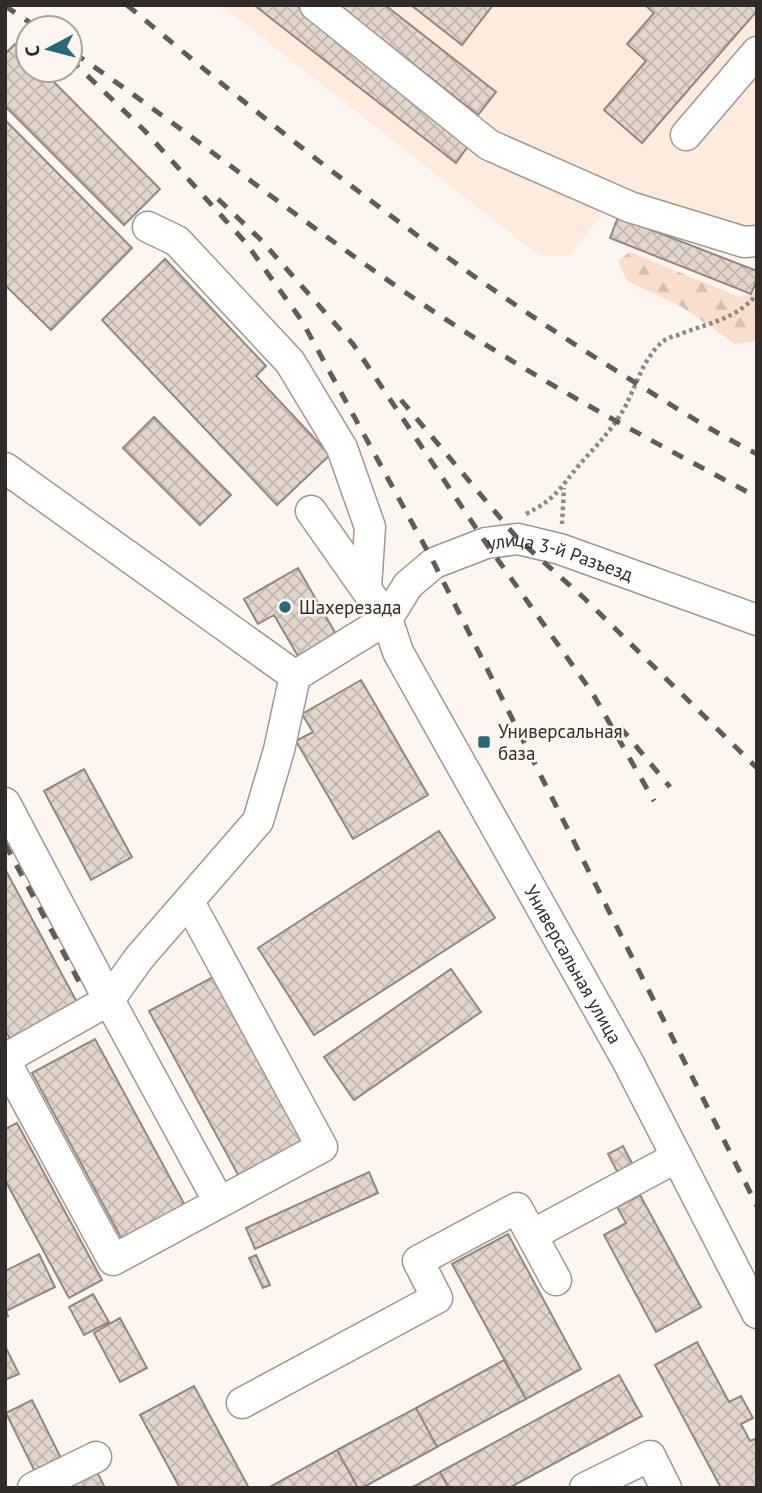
<svg xmlns="http://www.w3.org/2000/svg" width="762" height="1493" viewBox="0 0 762 1493" font-family="'PT Sans',sans-serif">
<style>
.built{fill:#feebdd}
.forest{fill:url(#forest-firs)}
.building{fill:url(#building-cross-hatch);stroke:#93887f;stroke-width:2}
.lines{fill:none;stroke-linecap:round;stroke-linejoin:round}
.minor-casing{stroke:#a2978e;stroke-width:33}
.path{stroke:#908a86;stroke-width:4.5;stroke-dasharray:3.5 3.5;stroke-linecap:butt}
.minor{stroke:#fff;stroke-width:30}
.rail{stroke:#615c58;stroke-width:5;stroke-dasharray:12 12;stroke-linecap:butt}
.poi-dot{fill:#26697b;stroke:#fdf6f0;stroke-width:2.5}
.labels{text-anchor:middle;dominant-baseline:central;stroke-width:5;stroke-linejoin:round;paint-order:stroke}
.street-label{font-size:19px;fill:#312c29;stroke:#fdf6f0}
.poi-label{font-size:19px;fill:#312c29;stroke:#fdf6f0;text-anchor:start}
</style>
<defs>
<pattern id="forest-firs" width="22" height="20" patternUnits="userSpaceOnUse" patternTransform="scale(1.75)"><rect width="22" height="20" fill="#f9dfcb"/><path d="M5 1l3.5 6h-7zM16 11l3.5 6h-7z" fill="#d6c0ae"/></pattern>
<pattern id="building-cross-hatch" width="8" height="8" patternUnits="userSpaceOnUse" patternTransform="scale(1.75)"><rect width="8" height="8" fill="#e1d5cc"/><path d="M0 0l8 8M0 8l8-8" fill="none" stroke="#c2b7af"/></pattern>
</defs>
<rect width="100%" height="100%" fill="#fdf6f0"/>
<path class="built" d="M221,5H757V233L620,191L569,257L538,255Z"/>
<path class="forest" d="M630,252L740,297L757,292V341L735,344L682,307L627,281L618,261Z"/>
<path class="building" d="M254,5H296L471,142L456,163Z
M338,5H385L496,92L478,115Z
M411,5H493L462,45Z
M645,5H757V11L642,143L604,110L646,61L627,44L654,13Z
M15,44L28,56V70H42L160,189L124,225L5,106V54Z
M5,120L132,248L51,330L5,285Z
M618,217L757,271V279L751,294L610,238Z
M165,259L266,366L256,376L330,455L277,505L102,320Z
M154,417L231,495L200,525L123,448Z
M298,568L337,636L299,658L274,615L258,624L244,599Z
M361,680L428,795L353,839L296,741L313,732L302,714Z
M84,769L132,857L91,880L44,791Z
M439,831L495,918L314,1035L258,948Z
M5,869L78,1004L11,1040L5,1030Z
M451,969L481,1012L354,1100L324,1057Z
M215,976L307,1147L242,1182L149,1011Z
M95,1039L188,1211L125,1245L32,1073Z
M17,1123L102,1280L69,1298L5,1180V1129Z
M623,1146L635,1169L620,1177L608,1154Z
M369,1172L378,1193L255,1249L246,1228Z
M640,1195L701,1307L656,1332L604,1235L626,1223L617,1207Z
M508,1234L581,1369L526,1399L452,1264Z
M39,1254L55,1287L6,1311L8,1316L5,1317V1271Z
M256,1255L270,1285L263,1288L249,1258Z
M93,1294L109,1322L84,1335L69,1307Z
M120,1318L147,1368L120,1382L94,1333Z
M697,1342L729,1402L741,1396L753,1418L741,1424L750,1441L757,1438V1488H721L655,1365Z
M5,1346L19,1374L5,1380Z
M504,1360L526,1399L437,1447L416,1408Z
M619,1375L642,1416L509,1488H449L440,1472Z
M194,1386L249,1488H180L140,1415Z
M32,1400L63,1462L37,1476L6,1413Z
M416,1408L437,1447L362,1488H358L337,1450Z
M337,1450L358,1488H268Z
M97,1472L105,1488H65Z
M440,1472L449,1488H411Z"/>
<g class="lines">
<g class="minor-casing">
<g id="minor">
<path d="M315,5L489,145L630,207L744,242L757,241"/>
<path d="M686,135L757,52"/>
<path d="M148,227L177,241L290,362L342,448L370,527L366,588"/>
<path d="M5,468L295,676"/>
<path id="s1" d="M311,511L387,619L398,652L627,1060L757,1313"/>
<path d="M5,803L109,1000L219,1202"/>
<path id="s2" d="M5,1059L109,1000L139,958L258,821L279,750L295,676L387,619L408,585L434,563L486,543L518,539L560,549L757,620"/>
<path d="M5,1061L113,1260L322,1147L189,902"/>
<path d="M532,1235L677,1157"/>
<path d="M242,1403L437,1298L418,1261L517,1208L556,1280"/>
<path d="M33,1488L96,1457"/>
<path d="M585,1488L650,1456L666,1488"/>
</g>
</g>
<path class="path" d="M526,514C557,498 559,489 580,464C597,445 614,428 626,405C636,385 643,361 659,345C664,339 671,337 678,335C707,323 736,320 757,294
M562,524L564,488"/>
<use href="#minor" class="minor"/>
<path class="rail" d="M127,5C284,137 446,265 620,373C665,401 709,430 757,454
M5,6L38,28
M74,53C191,133 301,222 418,301C526,374 642,436 757,497
M70,59L144,130L246,243L302,321L434,563L757,1206
M218,199L260,239L353,344L486,543L593,694L654,801
M401,400L518,539L584,598L757,768
M620,727L670,787
M5,844L84,991"/>
</g>
<g class="poi-dot">
<circle cx="285" cy="607" r="7"/>
<rect x="477" y="735" width="14" height="14" rx="3.5"/>
</g>
<g class="labels">
<g class="street-label">
<text stroke="none"><textPath href="#s2" startOffset="817">улица 3-й Разъезд</textPath></text>
<text stroke="none"><textPath href="#s1" startOffset="525">Универсальная улица</textPath></text>
</g>
<g class="poi-label">
<text x="299" y="607">Шахерезада</text>
<text x="498" y="731">Универсальная<tspan x="498" dy="22">база</tspan></text>
</g>
</g>
<rect width="762" height="1493" fill="none" stroke="#312c29" stroke-width="14"/>
<g transform="translate(49 49) rotate(263)"><circle r="33" fill="#fdf6f0" stroke="#aba5a0" stroke-width="2"/>
<path d="M0-5L12 26L0 18L-12 26Z" fill="#26697b"/>
<text y="-10" font-size="19" font-weight="bold" text-anchor="middle" fill="#312c29">С</text>
</g>
</svg>
